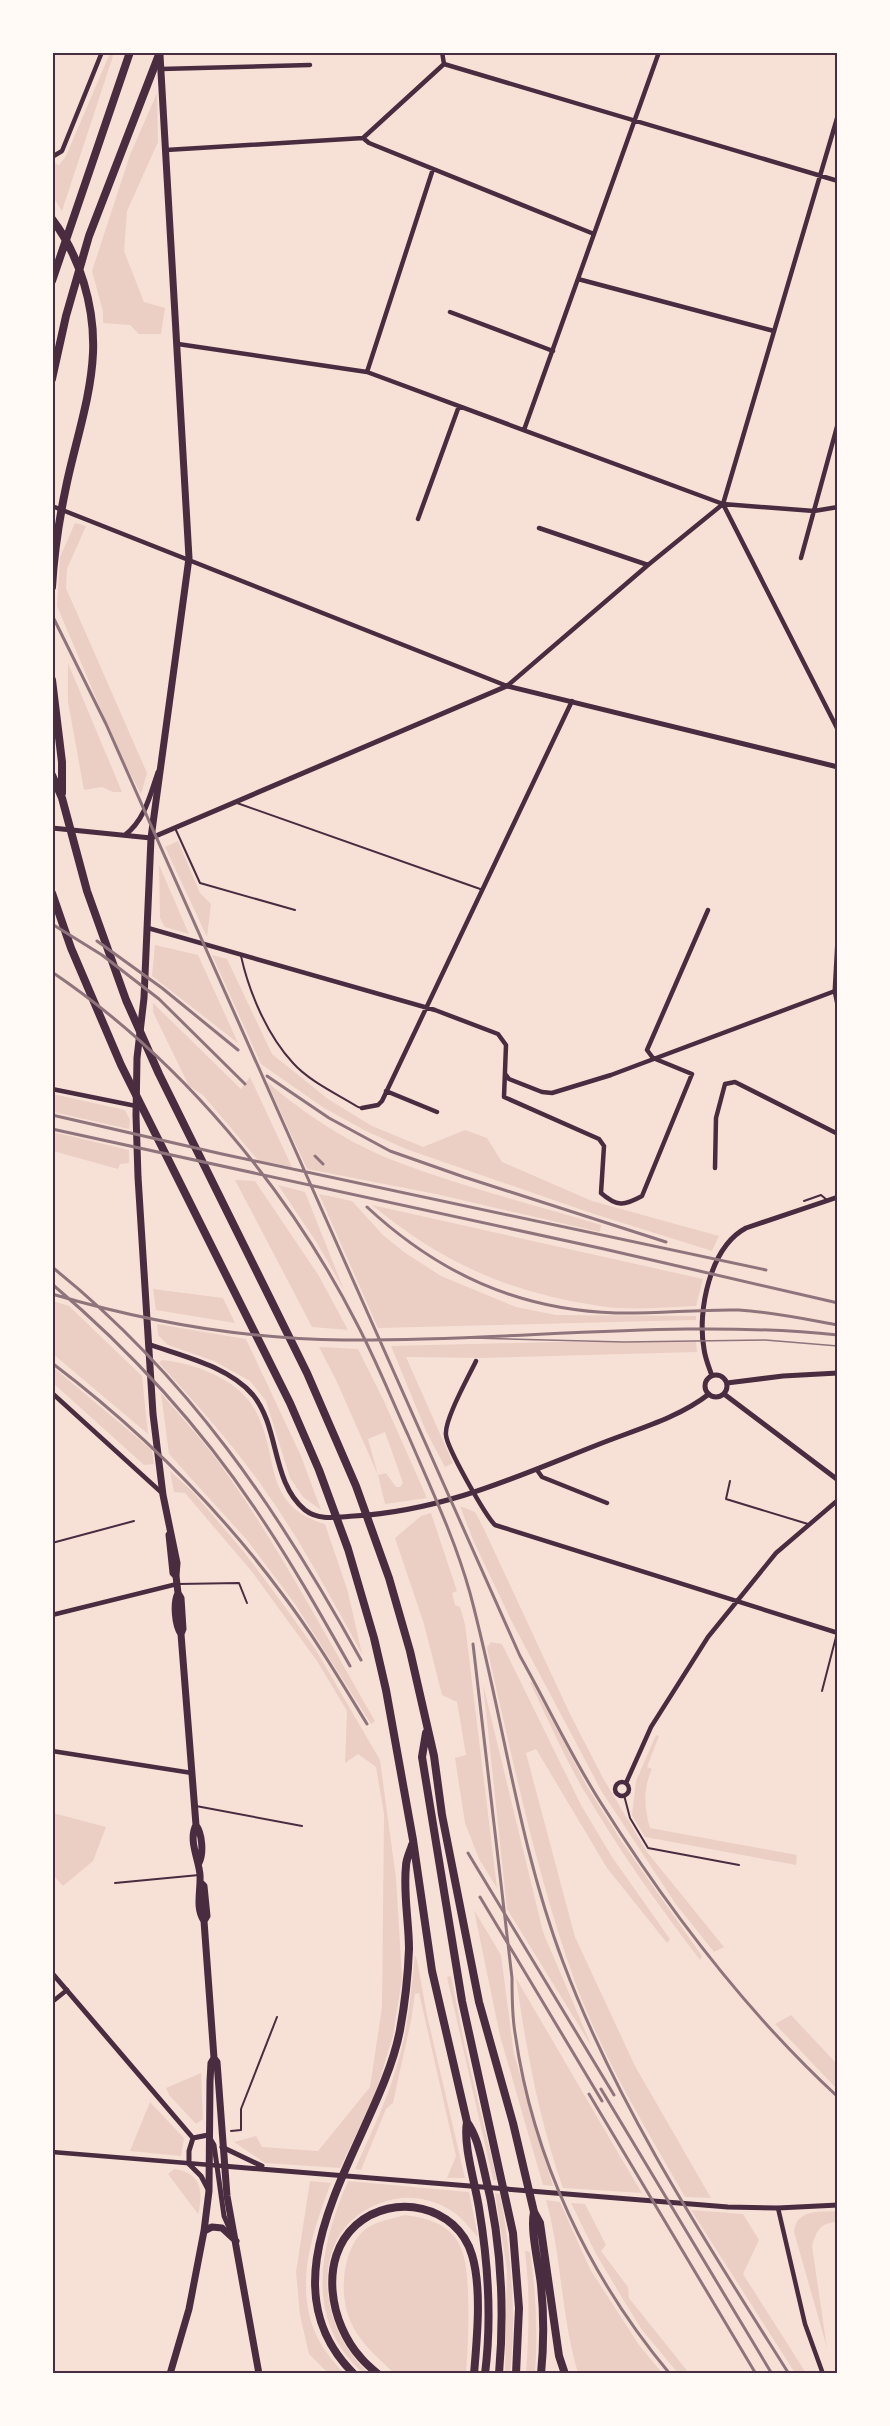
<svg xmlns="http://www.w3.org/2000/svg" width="890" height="2426" viewBox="0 0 890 2426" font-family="Inter,sans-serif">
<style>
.green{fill:#ebcfc5;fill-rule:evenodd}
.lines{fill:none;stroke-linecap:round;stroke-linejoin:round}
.service{stroke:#4a2c40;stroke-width:2}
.minor{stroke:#4a2c40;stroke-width:4.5}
.tertiary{stroke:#4a2c40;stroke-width:5}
.primary{stroke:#4a2c40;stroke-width:7}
.motorway{stroke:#4a2c40;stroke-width:8}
.tram{stroke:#8f747c;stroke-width:1.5}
.rail{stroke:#8f747c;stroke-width:3}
.neatline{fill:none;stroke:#4a2c40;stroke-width:2}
</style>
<rect width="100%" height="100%" fill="#f7e1d7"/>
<path class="green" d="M110,53H114L62,211L53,197V162L59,165L66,156Z
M157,93L158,142L127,211L124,251L144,302L165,308L161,334H139L130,325L103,323V312L92,271L130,155Z
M75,523L86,526L67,569L66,588L147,773L141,794L118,750L57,606L60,557Z
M68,663L122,792H113L102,787L84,790L68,702Z
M178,841L200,893L211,904L207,937L165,847Z
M159,865L189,934L165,927L160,918Z
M155,945L198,955L238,1043L152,976Z
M212,955L227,959L272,1054L328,1099L372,1126L423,1147L465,1130L487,1138L502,1162L592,1201L719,1236L712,1251L591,1213L406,1149L366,1131L324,1108L261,1064Z
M153,1003L241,1089L250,1077L292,1167L258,1160L203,1095L189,1086L153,1012Z
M267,1082C305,1114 348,1143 395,1161C462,1187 532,1204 601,1225L600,1232L436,1194L307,1169Z
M53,1094L125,1110L130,1120L129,1129L53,1112Z
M53,1132L129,1150V1163L120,1164L118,1169L53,1151Z
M235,1180L255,1181L319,1276L348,1330L312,1327Z
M278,1185L305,1192L344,1290L317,1243Z
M319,1194L352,1201L383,1235L404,1252L441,1276L516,1307L556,1315L696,1316V1320L378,1328Z
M372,1205L703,1279L696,1306C665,1307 631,1311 600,1306C510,1293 442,1263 372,1205Z
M153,1289L223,1298L235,1323L156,1310Z
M53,1301L69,1306L142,1376L148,1434L53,1354Z
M157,1324L246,1339L301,1456L321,1510L303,1497L290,1478L266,1401L250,1381L214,1361L168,1345L158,1335Z
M556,1342H696L697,1352L481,1358L406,1357L453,1463L445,1467L426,1431L391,1346Z
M319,1347L358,1349L384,1401L427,1498L385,1504L378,1475L336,1380ZM385,1432L403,1483L400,1487H396L386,1473L378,1475L368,1439Z
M162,1360C194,1363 237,1379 254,1408C281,1454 260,1505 325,1524L348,1592L362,1654C331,1598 301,1541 264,1489C233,1444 196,1404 159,1363Z
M53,1367L152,1450L154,1464L144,1465L53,1383Z
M161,1393C179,1415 200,1437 217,1460C277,1542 324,1633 375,1721L371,1724L295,1604L247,1540L169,1454Z
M170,1471L193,1492L244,1552L277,1596L316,1650L380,1760L396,1878L402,1978L393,2036L375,2095L340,2168L265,2163L234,2142L256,2136L262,2147L318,2151L370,2087L382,2007L384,1814L376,1767L358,1754L345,1763L347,1711L317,1661L253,1573L185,1493L174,1492Z
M460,1506L475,1512L483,1527L570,1714L603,1778L647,1852L724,1947L714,1952L675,1903L602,1792L512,1622L473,1540Z
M431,1513L457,1591L452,1593L455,1605L460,1607L465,1624L497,1888L479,1859L465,1823L455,1758L466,1755L457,1702L442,1695L424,1624L395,1538L421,1516Z
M491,1642L502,1644L581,1805L612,1857L670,1939L667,1943L607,1868L536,1749L526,1753L575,1937L635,2066L711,2198L685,2197C645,2127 603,2058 575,1982C536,1873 513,1761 487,1648Z
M530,1682H532L588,1788L622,1842L702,1956L700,1960C658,1905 618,1849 583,1789C563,1754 547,1718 530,1682Z
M483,1684L543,1932L592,2047L507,1909Z
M656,1735L659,1736L647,1767L652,1769C643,1788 644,1807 650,1828L797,1855L796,1865L645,1837L632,1815L636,1781Z
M53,1813L106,1827L93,1861L63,1886L53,1875Z
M474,1910L501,1955L514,2054L553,2186L543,2185L500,2036Z
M415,1955L417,1960L427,2015L465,2178H447L456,2156L419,1993L415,1994L411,2021L393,2103L386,2109L361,2170L355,2169C370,2135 387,2101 397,2065C408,2030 411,1991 415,1955Z
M451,1976L465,2047L497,2180H493L447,1977Z
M516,1978L624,2163L642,2193L563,2188C539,2120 526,2049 516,1978Z
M791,2015L837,2064V2089L775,2024Z
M201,2073L203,2119L196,2124L169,2095L166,2088Z
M150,2102L184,2138L181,2156L130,2151Z
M174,2169C201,2172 204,2192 198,2214L168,2174Z
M310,2181L331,2183C312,2233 291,2292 321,2344C327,2354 336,2364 343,2373H328L309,2354L300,2315L296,2272Z
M348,2181L469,2192L478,2237C471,2230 464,2220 456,2214C439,2201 415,2195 395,2199C307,2217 312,2323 369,2373H363C303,2320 320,2246 348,2181Z
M495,2193L500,2194C511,2253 517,2313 510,2373H505L507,2270Z
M546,2200L560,2202L590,2269L639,2345L662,2373H578C561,2317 562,2257 546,2200Z
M571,2203L585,2204L606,2245L601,2251L628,2287L629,2298L689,2373H678L642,2330L621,2296L596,2254Z
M691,2210L743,2214L759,2240L743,2274L806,2373H795Z
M837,2211V2222C820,2223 817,2230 812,2246L827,2348L794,2232C796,2209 819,2212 837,2211Z
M405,2215C458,2222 467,2245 468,2294C469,2321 468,2347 466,2373H394C378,2358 358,2341 350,2320C339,2294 342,2253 362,2232C372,2222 391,2219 405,2215Z
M525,2251L530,2252C536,2293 538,2332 535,2373H526C529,2332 530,2292 525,2251Z"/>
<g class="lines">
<path class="service" d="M237,803L483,890
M175,828L200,883L295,910
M241,956C249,992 267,1035 293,1063C309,1081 337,1094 358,1107L362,1108
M804,1201L821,1195L827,1200
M730,1481L726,1499L808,1524
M52,1543L134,1521
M178,1584L239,1583L247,1603
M822,1691L837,1633
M624,1795L630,1818L648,1848L739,1865
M196,1806L302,1826
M115,1883L199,1875
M231,2131L241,2130V2109L277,2017"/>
<path class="minor" d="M442,52L444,64
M444,64L838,181
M161,69L310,65
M363,138L369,143L594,234
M166,150L363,138L444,64
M52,157L62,151L102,52
M578,279L774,331
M450,312L553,351
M178,344L367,372L723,504L814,511L838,507
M367,372L433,169
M524,430L659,52
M723,504L838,115
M723,504L838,730
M52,506L507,686L648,565L723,504
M418,519L459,406
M539,528L648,565
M801,558L838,423
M148,928L435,1010L498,1034L506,1045L504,1097L599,1139L604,1146L601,1193C617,1207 624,1206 642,1196L692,1074L653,1058L647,1050L708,910
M506,1075L509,1079L542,1092L552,1093L611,1075L835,991
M52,1089L136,1106
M386,1091L437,1112
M362,1108L378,1105L382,1101L572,701
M715,1168L716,1118L725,1084L735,1082L838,1134
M476,1361C469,1376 444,1420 446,1435C447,1448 485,1515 495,1525L838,1633
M52,1393L162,1493
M537,1470L542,1477L607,1503
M52,1615L177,1584
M52,1751L192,1773
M615 1789a7 7 0 1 1 14 0a7 7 0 1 1-14 0Z
M626,1783L651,1727L708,1637L776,1553L838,1500
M52,2002L67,1990
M52,2152L223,2166
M778,2208L805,2324L823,2374"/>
<path class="tertiary" d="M52,828L151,838L507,686L838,767
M125,835C145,820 150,795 158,772
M838,937L835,991L838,1006
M148,1344C182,1356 228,1366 253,1395C280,1428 271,1482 305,1510C319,1521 337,1517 354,1516C443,1511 516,1477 597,1445C634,1430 677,1419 709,1394
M705 1386a11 11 0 1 1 22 0a11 11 0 1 1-22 0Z
M712,1376C709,1367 705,1358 704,1349C697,1311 710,1247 746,1228L838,1197
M727,1383L783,1376L838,1373
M724,1394L838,1480
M52,1973L193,2138
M193,2138L208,2135L214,2145L224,2216L231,2232
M193,2138L189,2151V2164L201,2176L209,2191
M222,2147L262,2166
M223,2166L728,2207L778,2208L838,2205"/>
<path class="primary" d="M160,55L189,558L151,838L144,998L137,1058L136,1115L138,1177L153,1414L163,1495L177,1563L176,1576L178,1593L181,1598L183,1629L181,1634L196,1825C202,1833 204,1853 199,1863
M169,1535L173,1573L176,1576
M178,1593C173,1603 175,1625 181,1634
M196,1825C188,1840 199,1860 200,1875C201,1890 195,1908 204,1921L214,2058L217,2062L227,2196L259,2374
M201,1883L204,1886L207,1916L204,1921
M204,2231L212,2227L222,2228L236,2241
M170,2374L189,2309L204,2231L209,2191L210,2081L211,2063L214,2058"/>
<path class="motorway" d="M52,219C80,256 95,307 93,353C91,398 75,443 66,487C59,520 54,554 52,587
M52,281L130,52
M52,379L66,316L89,236L160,52
M52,680L62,762V793
M52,775L62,798L87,891L126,1000L159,1074L307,1373L356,1486L389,1578L410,1651L434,1756L442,1815L479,2002L513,2123L534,2212L540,2223L559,2356L565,2374
M52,893L71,948L121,1065L290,1403L319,1470L348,1549L374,1638L386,1690L413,1840L432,1971L467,2122C463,2146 475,2182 479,2208C488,2262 492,2319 485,2374
M426,1733L422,1757L462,2001L513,2233L519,2308L516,2374
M467,2122C477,2136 480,2153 484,2170C501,2237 505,2305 499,2374
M534,2212C530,2231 539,2265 541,2285C544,2315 544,2344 541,2374
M354,2374C252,2273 380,2137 400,2030C405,2003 408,1976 409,1949C409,1922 403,1893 406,1866C406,1859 410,1852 412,1845
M378,2374C372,2369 366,2364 361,2358C330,2324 318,2259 356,2225C393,2192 457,2205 472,2255C482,2288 477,2338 474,2374"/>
<path class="tram" d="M472,1338L624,1342L765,1340L838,1346"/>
<path class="rail" d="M52,615L106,724L520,1656C547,1704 571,1756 601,1803C668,1909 746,2012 838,2097
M52,924L102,955L159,999L245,1084
M97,941L162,988L238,1050
M52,972C179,1058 288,1188 357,1324C376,1360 391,1398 408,1435C430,1486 455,1539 470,1593C503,1716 518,1843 563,1962C618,2108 706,2242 789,2374
M267,1076L329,1118L390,1151L464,1177L666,1242
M52,1115L222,1154L766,1270
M52,1129L604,1249L838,1303
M315,1156L323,1164
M367,1207C438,1273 518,1310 616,1313C657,1314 698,1309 739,1310C772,1312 805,1319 838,1325
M52,1267C188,1376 278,1509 361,1660
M52,1284C130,1350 199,1425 256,1510C290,1560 320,1613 350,1666
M52,1294C147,1322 245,1339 343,1340C508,1342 673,1318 838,1335
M52,1363C139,1429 218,1507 283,1595C314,1636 340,1680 367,1724
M473,1644L512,1978C512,1996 512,2015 515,2033C533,2159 589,2277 670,2374
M468,1853L614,2095
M480,1897L602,2101
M601,2089L772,2374
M589,2094L756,2374"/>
</g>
<rect width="890" height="2426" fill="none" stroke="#fffaf5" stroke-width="108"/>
<rect x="54" y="54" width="782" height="2318" class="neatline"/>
</svg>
